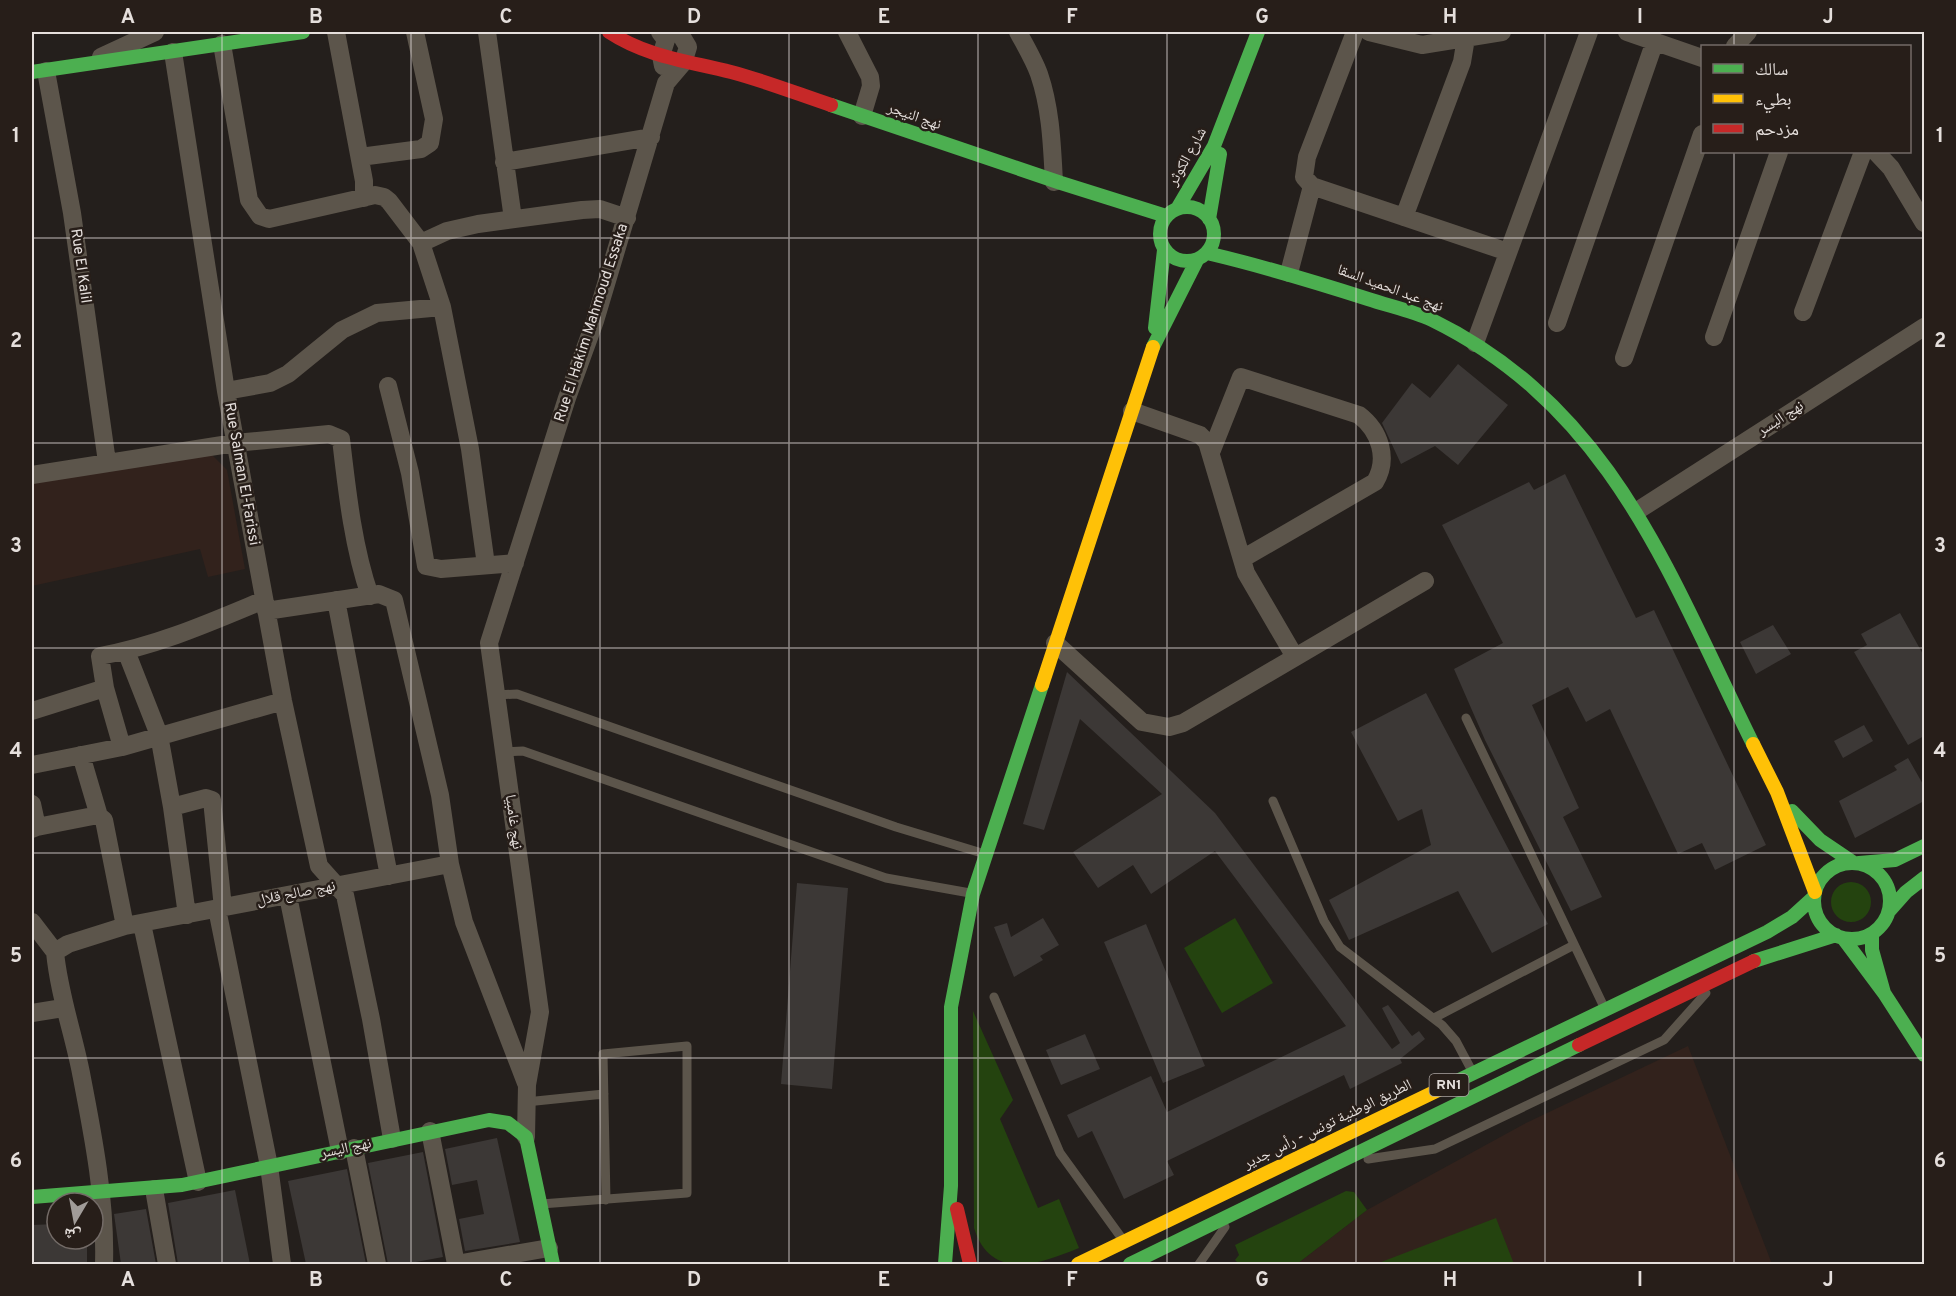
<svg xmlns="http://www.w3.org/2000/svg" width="1956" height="1296" viewBox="0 0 1956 1296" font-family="Overpass,'Noto Naskh Arabic',sans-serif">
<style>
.education{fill:#32221c}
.green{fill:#24430f}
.building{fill:#3c3836}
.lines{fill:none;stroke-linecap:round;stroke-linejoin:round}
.lane{stroke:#5c554b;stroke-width:9}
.street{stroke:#5c554b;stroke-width:18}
.fast{stroke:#4caf50;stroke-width:14}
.slow{stroke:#ffc107;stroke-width:14}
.jam{stroke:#c62828;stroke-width:14}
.grid{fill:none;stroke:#e5dfdc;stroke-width:1.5;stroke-opacity:0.55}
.labels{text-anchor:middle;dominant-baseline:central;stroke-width:5;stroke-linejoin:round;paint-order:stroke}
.shield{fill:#271e19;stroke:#aca5a2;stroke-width:1.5}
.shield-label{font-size:14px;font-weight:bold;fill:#e5dfdc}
.street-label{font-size:15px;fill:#e5dfdc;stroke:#271e19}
.neatline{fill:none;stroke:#e5dfdc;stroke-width:2}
.grid-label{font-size:20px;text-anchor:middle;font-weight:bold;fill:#e5dfdc}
</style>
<rect width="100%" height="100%" fill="#241f1c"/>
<path class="education" d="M211,454L227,470L245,569L208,577L200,549L32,586V482Z
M1688,1046L1772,1264H1297L1367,1210L1526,1123Z"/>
<path class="green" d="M1831 902a20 20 0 1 1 40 0a20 20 0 1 1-40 0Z
M1235,918L1273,983L1222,1013L1184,948Z
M973,1011L1013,1100L1000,1119L1038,1208L1059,1199L1079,1248C1040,1264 991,1282 974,1228Z
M1346,1191L1354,1192L1367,1210L1297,1264H1239L1235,1260L1239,1255L1235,1245Z
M1496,1218L1514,1264H1376Z"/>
<path class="building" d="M1458,364L1508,405L1458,465L1435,446L1401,464L1382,423L1412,383L1430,398Z
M1565,474L1636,618L1654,610L1766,845L1715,870L1702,843L1678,854L1610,709L1586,722L1568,687L1532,705L1579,808L1563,817L1602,897L1571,911L1485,740L1454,669L1503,643L1442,525L1529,482L1534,490Z
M1900,613L1924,656V736L1908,745L1854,652L1867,645L1861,634Z
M1773,625L1791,654L1756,674L1740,642Z
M1067,672L1215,813L1392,1049L1400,1043L1382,1008L1388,1005L1412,1036L1419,1031L1425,1039L1400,1059L1402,1063L1350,1089L1344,1075L1167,1161L1174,1175L1124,1199L1092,1131L1078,1138L1067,1115L1151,1076L1167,1112L1346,1026L1215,851L1151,894L1133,865L1098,888L1073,852L1162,794L1080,719L1044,830L1023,824Z
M1426,693L1548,924L1492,953L1458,891L1349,940L1329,900L1431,845L1422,809L1398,821L1351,732Z
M1864,725L1873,741L1843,758L1834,741Z
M1908,758L1924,786V801L1855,838L1839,801L1897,770L1894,766Z
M797,883L848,888L832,1089L781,1084Z
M1043,918L1059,945L1040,956L1043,960L1014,977L994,927L1007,923L1011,937Z
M1146,924L1205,1066L1163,1083L1104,942Z
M1085,1034L1100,1069L1061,1085L1046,1050Z
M497,1138L520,1242L465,1251L459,1219L484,1214L477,1180L452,1185L445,1149Z
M423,1152L443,1257L405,1264H388L368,1163Z
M347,1169L366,1264H306L288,1181Z
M235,1190L250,1264H178L168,1203Z
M146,1209L156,1264H121L114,1214Z
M57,1224V1239H87V1264H48L32,1261V1225Z"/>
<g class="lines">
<path class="lane" d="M495,695L517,694L896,827L985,854
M1466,718L1604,1007
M503,752L523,751L886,878L970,893
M1273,801L1324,921L1340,947L1442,1025L1456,1041L1472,1071
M994,997L1060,1153L1123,1240
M1434,1018L1574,945
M526,1102L604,1094
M1368,1159L1435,1149L1664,1040L1706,993
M541,1204L687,1193V1046L603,1054L606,1200
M1199,1264L1225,1227"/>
<path class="street" d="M336,32L364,181V198
M487,32L513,219
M660,32L666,40L661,56L663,66
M847,32L870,77L871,86L862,116
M1018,32C1025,45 1034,60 1039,74C1051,109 1052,146 1054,182
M1369,32L1422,45L1502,32
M1627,32L1702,58
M222,44L249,200L260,216L269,219L375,195L384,197L389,201L421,243L442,307L470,449L486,565
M1735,46L1748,32
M173,52L226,391L283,701L319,866L345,895L371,1019L392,1139
M101,57L155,32
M46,71L72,213L107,462
M1876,152L1891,168L1924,223
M360,157L421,149L430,143L434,119L415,32
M504,162L651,137
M1312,186L1304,177L1307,157L1355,32
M1404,217L1462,62L1466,38
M421,243L447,231L478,224L582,210L600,209L627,218
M1289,273L1312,186L1508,252
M1803,312L1863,152
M1557,323L1655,41
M1714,337L1779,152
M1475,343L1589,32
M1624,358L1702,134
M388,386L410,473L426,566L441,569L515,563
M226,391L270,383L288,374L342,330L377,313L442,307
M1132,411L1200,435L1207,442L1246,573L1295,657
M1212,450L1241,377L1359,415C1380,431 1389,459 1375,482L1242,559
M32,475L235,443L329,434L341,439C347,491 353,547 370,596
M1637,511L1924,327
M336,600L389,876
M266,611L379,594L394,600L440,795L450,864L464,922L526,1083
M1055,643L1142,722L1169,727L1183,723L1425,581
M126,651L159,735L172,807L206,798L212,800L223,908
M32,711L105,688
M122,747L105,688L100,656C157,646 211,622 264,600
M81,755L99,816
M32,765L122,747L283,701
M32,804L37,827L32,829
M172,807L187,915
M37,827L93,816H99L104,820L125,926
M288,896L340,1151
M217,909L269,1166L282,1264
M32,922L55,952
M142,924L198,1182
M32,1013L63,1008
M430,1131L456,1264
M526,1137L527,1085L540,1012L489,643L567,398L595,321L666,83L683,63L688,47L679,32
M354,1148L377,1264
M154,1189L167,1264
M104,1264C106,1201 93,1135 81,1073C73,1032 59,994 55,952L68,944L125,926L450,864
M456,1264L549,1248"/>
<path class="fast" d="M32,72L303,32
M831,105L1061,183L1166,216
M1160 234a27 27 0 1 1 54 0a27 27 0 1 1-54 0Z
M1177,209L1214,146L1258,32
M1209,219L1220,154
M1207,253C1262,266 1315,282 1368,299C1389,306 1413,311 1432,320C1613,409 1669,575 1753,744
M1155,328L1164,250
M1153,347L1197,260
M1792,811L1820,840L1854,863
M1859,863L1895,860L1924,846
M1814 901a38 38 0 1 1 76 0a38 38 0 1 1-76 0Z
M1890,910L1906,892L1924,878
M1843,938L1884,993L1872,950V934
M1754,961L1836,935
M1884,993L1924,1055
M1455,1082L1767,932L1792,917L1814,897
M32,1197L182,1185L489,1120L508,1123L526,1137L553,1264
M945,1264L951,1186V1007L973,894L1042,685
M1130,1264L1579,1045"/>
<path class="slow" d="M1042,685L1153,347
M1753,744L1777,792L1815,892
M1078,1264L1455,1082"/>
<path class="jam" d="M609,32C647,57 688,61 731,72C765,81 798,94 831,105
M1579,1045L1754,961
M957,1209L970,1264"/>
</g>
<path class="grid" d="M222,32V1264M411,32V1264M600,32V1264M789,32V1264M978,32V1264M1167,32V1264M1356,32V1264M1545,32V1264M1734,32V46M1734,152V1264M32,238H1924M32,443H1924M32,648H1924M32,853H1924M32,1058H1924"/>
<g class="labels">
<rect class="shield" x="1429.5" y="1074" width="39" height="22" rx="4.5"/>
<g class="shield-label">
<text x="1449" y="1085">RN1</text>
</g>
<g class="street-label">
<text transform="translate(914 117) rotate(19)">نهج النيجر</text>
<text transform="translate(1188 157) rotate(-61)">شارع الكوثر</text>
<text transform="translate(80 266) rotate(82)">Rue El Kalil</text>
<text transform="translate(1390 289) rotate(20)">نهج عبد الحميد السقا</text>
<text transform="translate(592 323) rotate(-72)">Rue El Hakim Mahmoud Essaka</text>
<text transform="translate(1781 419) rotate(-33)">نهج اليسر</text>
<text transform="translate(241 474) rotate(80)">Rue Salman El-Farissi</text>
<text transform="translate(513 822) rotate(82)">نهج غامبيا</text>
<text transform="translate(296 894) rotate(-11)">نهج صالح قلال</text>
<text transform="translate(1328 1125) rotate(-26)">الطريق الوطنية تونس - رأس جدير</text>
<text transform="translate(346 1149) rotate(-12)">نهج اليسر</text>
</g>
</g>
<rect width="1956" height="1296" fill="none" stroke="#271e19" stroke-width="66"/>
<rect x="1701" y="45" width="210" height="108" fill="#271e19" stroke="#736b67" stroke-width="1.5"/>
<rect x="1713" y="64" width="30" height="9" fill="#4caf50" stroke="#736b67" stroke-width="1.5"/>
<text x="1755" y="75" font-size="18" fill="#e5dfdc">سالك</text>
<rect x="1713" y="94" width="30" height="9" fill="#ffc107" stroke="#736b67" stroke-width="1.5"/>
<text x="1755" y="105" font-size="18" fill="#e5dfdc">بطيء</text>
<rect x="1713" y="124" width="30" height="9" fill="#c62828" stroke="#736b67" stroke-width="1.5"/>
<text x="1755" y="135" font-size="18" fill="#e5dfdc">مزدحم</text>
<g transform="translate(75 1221) rotate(190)"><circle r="28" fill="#271e19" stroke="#736b67" stroke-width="1.5"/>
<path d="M0-4.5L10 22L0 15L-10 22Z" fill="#a19c99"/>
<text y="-9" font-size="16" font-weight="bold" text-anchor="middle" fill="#e5dfdc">ش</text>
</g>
<rect x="33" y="33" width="1890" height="1230" class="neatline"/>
<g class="grid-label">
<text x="128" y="23">A</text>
<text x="316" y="23">B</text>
<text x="506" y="23">C</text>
<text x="694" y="23">D</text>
<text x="884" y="23">E</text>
<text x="1072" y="23">F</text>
<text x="1262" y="23">G</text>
<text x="1450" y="23">H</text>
<text x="1640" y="23">I</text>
<text x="1828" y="23">J</text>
<text x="16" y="142">1</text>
<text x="1940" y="142">1</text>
<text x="16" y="347">2</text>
<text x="1940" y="347">2</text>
<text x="16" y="552">3</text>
<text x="1940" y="552">3</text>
<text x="16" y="757">4</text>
<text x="1940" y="757">4</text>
<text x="16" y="962">5</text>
<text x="1940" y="962">5</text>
<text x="16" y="1167">6</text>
<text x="1940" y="1167">6</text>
<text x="128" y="1286">A</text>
<text x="316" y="1286">B</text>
<text x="506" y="1286">C</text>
<text x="694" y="1286">D</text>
<text x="884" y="1286">E</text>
<text x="1072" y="1286">F</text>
<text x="1262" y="1286">G</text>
<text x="1450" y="1286">H</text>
<text x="1640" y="1286">I</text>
<text x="1828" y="1286">J</text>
</g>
</svg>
